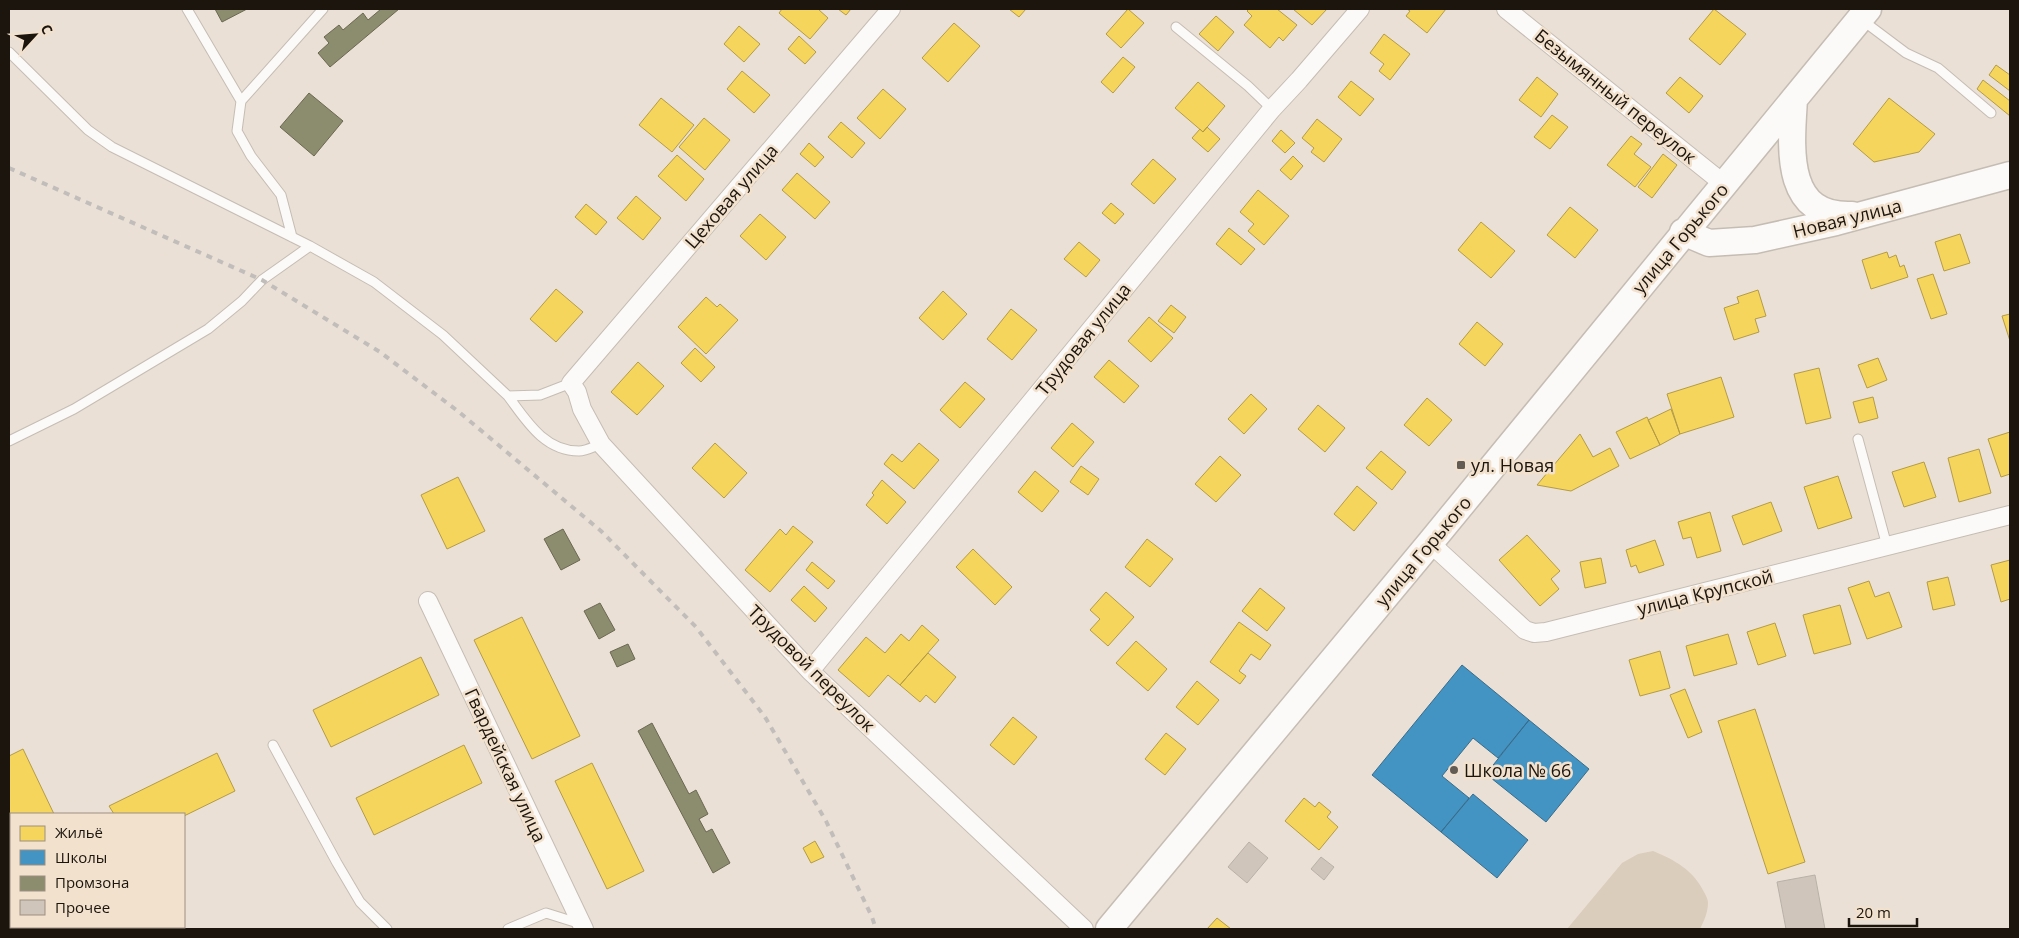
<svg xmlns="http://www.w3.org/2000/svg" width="2019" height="938" viewBox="0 0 2019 938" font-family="'Open Sans',sans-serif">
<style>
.green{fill:#dbcdbc}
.homes{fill:#f6d55c;stroke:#b49b45}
.schools{fill:#4393c3;stroke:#376d8d}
.industry{fill:#8c8c6e;stroke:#6a6851}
.building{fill:#cfc5ba;stroke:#b9b1a9}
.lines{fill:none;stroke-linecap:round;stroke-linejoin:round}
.lane-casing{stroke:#c5bdb4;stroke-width:11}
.street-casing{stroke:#c5bdb4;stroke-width:20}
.secondary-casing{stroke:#c5bdb4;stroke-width:29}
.lane{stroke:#fcfaf9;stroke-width:9}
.street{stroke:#fcfaf9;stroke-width:18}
.secondary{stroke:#fcfaf9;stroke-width:26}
.rail{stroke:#c0bdbb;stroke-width:4;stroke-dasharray:6 6;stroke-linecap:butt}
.poi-dot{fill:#635c54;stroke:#f2e1cd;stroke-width:2}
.labels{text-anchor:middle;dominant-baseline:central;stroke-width:5;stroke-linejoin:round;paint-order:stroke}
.street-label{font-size:18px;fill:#1b150e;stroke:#f2e1cd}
.poi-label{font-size:18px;fill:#1b150e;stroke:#f2e1cd;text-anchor:start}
</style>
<rect width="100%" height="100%" fill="#eae0d5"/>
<path class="green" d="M1653,851C1675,860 1693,870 1704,892C1706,896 1708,899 1708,903C1708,912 1704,921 1700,929H1567L1622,863L1638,854Z"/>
<path class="homes" d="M782,9H818L828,18L810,39L779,13Z
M838,9H851L846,15Z
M1009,9H1026L1019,17Z
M1128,9L1144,23L1121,48L1106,34Z
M1249,9H1277L1297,25L1283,41L1279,37L1270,48L1244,25L1252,16L1247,11Z
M1293,9H1327L1312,25Z
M1407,9H1446L1427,33L1406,16L1410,11Z
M1714,9L1746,34L1720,65L1689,39Z
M1216,16L1234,32L1218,51L1199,34Z
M954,23L980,46L948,82L922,58Z
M739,26L760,44L744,62L724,44Z
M1384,34L1410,54L1390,80L1379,71L1384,64L1370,53Z
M799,36L816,52L805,64L788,49Z
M1123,57L1135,67L1113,93L1101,82Z
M1996,65L2010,75V91L1989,75Z
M742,71L770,95L754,113L727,89Z
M1537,77L1558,94L1541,117L1519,100Z
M1680,77L1703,96L1689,113L1666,93Z
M1983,80L2010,101V116L1977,89Z
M1351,81L1374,99L1360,116L1338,97Z
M1198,82L1225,106L1203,132L1175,108Z
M883,89L906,109L880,139L857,118Z
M661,98L694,125L672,152L639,125Z
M1889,98L1935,134L1919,152L1874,162L1853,144Z
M1552,115L1568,127L1550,149L1534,137Z
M704,118L730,140L705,170L679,147Z
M1317,119L1342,139L1324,162L1311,152L1314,148L1302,138Z
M841,122L865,143L852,158L828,137Z
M1207,127L1220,139L1208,152L1192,138L1200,129L1203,132Z
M1281,130L1295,143L1285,153L1272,141Z
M1631,136L1642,144L1634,154L1651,167L1635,187L1607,165Z
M809,143L824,157L815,167L800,154Z
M1663,154L1677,165L1652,198L1638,187Z
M677,155L704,179L686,201L658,176Z
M1293,156L1303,166L1291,180L1280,170Z
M1153,159L1176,179L1154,204L1131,184Z
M797,173L830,202L815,219L782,190Z
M1258,190L1289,216L1264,245L1248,231L1254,224L1240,212Z
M636,196L661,218L643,240L617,218Z
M1111,203L1124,214L1115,224L1102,213Z
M586,204L607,222L596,235L575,217Z
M1570,207L1598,230L1575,258L1547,235Z
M760,214L786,237L766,260L740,236Z
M1481,222L1515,251L1491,278L1458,250Z
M1229,228L1255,249L1241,265L1216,244Z
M1960,234L1970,263L1944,271L1935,242Z
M1079,242L1100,260L1086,277L1064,259Z
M1887,252L1889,258L1896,255L1900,267L1904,265L1908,277L1871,289L1862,260Z
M1933,274L1947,314L1931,319L1917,279Z
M556,289L583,312L556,342L530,319Z
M1758,290L1766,316L1755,319L1759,332L1734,340L1724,308L1739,303L1737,297Z
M943,291L967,314L943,340L919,318Z
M706,297L717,307L720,304L738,320L706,354L678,327Z
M1171,305L1186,317L1174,333L1158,321Z
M1011,309L1037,330L1012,360L987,339Z
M2010,314V341L2002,316Z
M1149,317L1173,338L1151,362L1128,341Z
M1477,322L1503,344L1485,366L1459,344Z
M695,348L715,367L701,382L681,363Z
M1878,358L1887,380L1867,388L1858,365Z
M1109,360L1139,386L1124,403L1094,377Z
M638,362L664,386L637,415L611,392Z
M1819,368L1831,418L1806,424L1794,374Z
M1721,377L1734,417L1680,434L1667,394Z
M965,382L985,399L960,428L940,410Z
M1251,394L1267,409L1244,434L1228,419Z
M1873,397L1878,418L1859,423L1853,402Z
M1427,398L1452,420L1429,446L1404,425Z
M1318,405L1345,428L1325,452L1298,429Z
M1671,409L1680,434L1660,445L1648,420Z
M1647,417L1660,445L1630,459L1616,432Z
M1072,423L1094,442L1073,467L1051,448Z
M2010,432V474L2001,477L1988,439Z
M1580,434L1593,457L1610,448L1619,466L1571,491L1537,485Z
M715,443L747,473L724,498L692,468Z
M919,443L939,460L914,489L884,464L892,454L902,462Z
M1979,449L1991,493L1959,502L1948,458Z
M1381,451L1406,472L1392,490L1366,468Z
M1220,456L1241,475L1216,502L1195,484Z
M1924,462L1936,497L1904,507L1892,472Z
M1081,466L1099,479L1088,495L1070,482Z
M1035,471L1059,491L1042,512L1018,492Z
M1838,476L1852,518L1818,529L1804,487Z
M458,477L485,531L447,549L421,495Z
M882,480L906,502L887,524L866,505L874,495L872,493Z
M1357,486L1377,503L1354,531L1334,514Z
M1771,502L1782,531L1743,545L1732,516Z
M1710,512L1721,551L1697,558L1691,537L1683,539L1678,522Z
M793,526L813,542L770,592L745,570L780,529L786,535Z
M1527,535L1560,571L1551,579L1559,589L1540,606L1499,560Z
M1147,539L1173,559L1150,587L1125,567Z
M1655,540L1664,565L1639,573L1636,565L1631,567L1626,550Z
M973,549L1012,587L995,605L956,567Z
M1601,558L1606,583L1585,588L1580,562Z
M2010,560V599L2001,602L1991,565Z
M812,562L835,581L828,589L806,570Z
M1948,577L1955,605L1933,610L1927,582Z
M1869,581L1875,597L1889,592L1902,627L1867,639L1848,588Z
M804,586L827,608L815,622L791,600Z
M1260,588L1285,608L1267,631L1242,611Z
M1106,592L1134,617L1108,646L1090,630L1100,619L1090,610Z
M1840,605L1851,644L1814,654L1803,615Z
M522,617L580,736L532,759L474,640Z
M1239,622L1271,645L1260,660L1251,654L1239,671L1246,676L1240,684L1210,662Z
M1775,623L1786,656L1758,665L1747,632Z
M922,625L939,640L900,685L888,675L869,697L838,670L866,637L885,653L901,634L909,641Z
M1728,634L1737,664L1694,676L1686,646Z
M1136,641L1167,669L1148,691L1116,663Z
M1660,651L1670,688L1640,696L1629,660Z
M928,653L956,677L935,703L926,695L920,702L900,685Z
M421,657L439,695L331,747L313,710Z
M1197,681L1219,700L1198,725L1176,707Z
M1685,689L1702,732L1688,738L1670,695Z
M1755,709L1805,862L1768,874L1718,721Z
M1013,717L1037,737L1014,765L990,745Z
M1166,733L1186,749L1165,775L1145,759Z
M464,745L482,783L374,835L356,798Z
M23,749L54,814H11V820L9,815V756Z
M217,753L235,791L184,816V814H114L109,806Z
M592,763L644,871L607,889L555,781Z
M1304,798L1315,807L1319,802L1331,812L1327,817L1338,827L1319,850L1285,821Z
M815,841L824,857L811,863L803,848Z
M1217,918L1231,929H1207Z
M85,927H122L123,929H79Z"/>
<path class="schools" d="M1462,665L1529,720L1498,758L1473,738L1442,776L1469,798L1441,832L1372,775Z
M1529,720L1589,769L1546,822L1486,774Z
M1473,794L1528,840L1497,878L1441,832Z"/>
<path class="industry" d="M215,9H247L222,22Z
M381,9H399L330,67L318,53L329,43L324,37L339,25L343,30L363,13L368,20Z
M309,93L343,121L314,156L280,127Z
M563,529L580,560L561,570L544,539Z
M600,603L615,630L599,639L584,611Z
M628,644L635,659L617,667L610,652Z
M652,723L689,794L696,790L708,814L699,819L706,832L712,829L730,863L713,873L638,731Z"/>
<path class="building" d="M1249,842L1268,858L1247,883L1228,867Z
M1321,857L1334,867L1324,880L1311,869Z
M1815,875L1825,929H1786L1777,882Z"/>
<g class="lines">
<g class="lane-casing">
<path id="lane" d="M187,9L241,101L237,131L251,156L281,195L292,237
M1862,20L1906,53L1938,68L1991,113
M1176,27L1248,86L1272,109
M9,52L88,130L112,147L310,246L374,282L443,335L508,396L540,395L571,383
M241,101L323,9
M508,396C526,420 544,451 579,451C586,451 595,446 601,444
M1858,439L1887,546
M9,441L74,409L208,329L242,301L262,280L310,246
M273,745L337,863L360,902L387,929
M508,929L546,913L581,924"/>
</g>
<g class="street-casing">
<path id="street" d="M891,9L571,383L577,392L582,409L601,444L810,671L1084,929
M1506,9L1724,184
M1430,543L1525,630L1534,633L1546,632L2010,515
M428,601L584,929
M810,671L1272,109L1299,80L1360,9
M9,915L11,921"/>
</g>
<g class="secondary-casing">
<path id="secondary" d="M1794,99C1791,147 1783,218 1852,215
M1683,232L1709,243L1755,240L1836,222L2010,175
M1109,929L1430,543L1868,9"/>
</g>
<use href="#lane" class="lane"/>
<use href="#street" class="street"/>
<use href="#secondary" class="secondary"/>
<path class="rail" d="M9,168L262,280L380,352L459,412L601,531L696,627L765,717L826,821L872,917L876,929"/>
</g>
<g class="poi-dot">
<rect x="1456" y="460" width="10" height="10" rx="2.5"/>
<circle cx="1454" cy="770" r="5"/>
</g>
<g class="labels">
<g class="street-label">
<text transform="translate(1616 96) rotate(39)">Безымянный переулок</text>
<text transform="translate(731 196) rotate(-49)">Цеховая улица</text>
<text transform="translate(1847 218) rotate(-14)">Новая улица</text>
<text transform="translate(1680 238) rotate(-50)">улица Горького</text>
<text transform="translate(1083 339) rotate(-51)">Трудовая улица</text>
<text transform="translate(1423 551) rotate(-50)">улица Горького</text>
<text transform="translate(1705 592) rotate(-14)">улица Крупской</text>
<text transform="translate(812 668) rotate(45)">Трудовой переулок</text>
<text transform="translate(506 765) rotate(65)">Гвардейская улица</text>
</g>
<g class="poi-label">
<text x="1471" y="465">ул. Новая</text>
<text x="1464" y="770">Школа № 66</text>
</g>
</g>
<rect width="2019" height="938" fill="none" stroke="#1b150e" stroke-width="20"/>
<rect x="10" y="813" width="175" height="115" fill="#f2e1cd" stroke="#9c8f81"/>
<rect x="20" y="826" width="25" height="15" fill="#f6d55c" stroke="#9c8f81"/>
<text x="55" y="838" font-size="15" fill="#1b150e">Жильё</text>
<rect x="20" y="850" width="25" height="15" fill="#4393c3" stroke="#9c8f81"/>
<text x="55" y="863" font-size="15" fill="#1b150e">Школы</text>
<rect x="20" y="876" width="25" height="15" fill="#8c8c6e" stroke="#9c8f81"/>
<text x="55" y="888" font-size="15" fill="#1b150e">Промзона</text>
<rect x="20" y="900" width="25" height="15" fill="#cfc5ba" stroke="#9c8f81"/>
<text x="55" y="913" font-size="15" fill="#1b150e">Прочее</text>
<g transform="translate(35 35) rotate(64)" stroke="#f2e1cd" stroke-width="4" paint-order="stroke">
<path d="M0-4L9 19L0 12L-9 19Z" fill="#1b150e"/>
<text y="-8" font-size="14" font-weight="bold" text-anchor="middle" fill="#1b150e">С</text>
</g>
<path d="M1849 918v8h68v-8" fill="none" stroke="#1b150e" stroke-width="2.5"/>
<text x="1856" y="918" font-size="15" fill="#1b150e" stroke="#f2e1cd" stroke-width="4" paint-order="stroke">20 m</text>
</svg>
